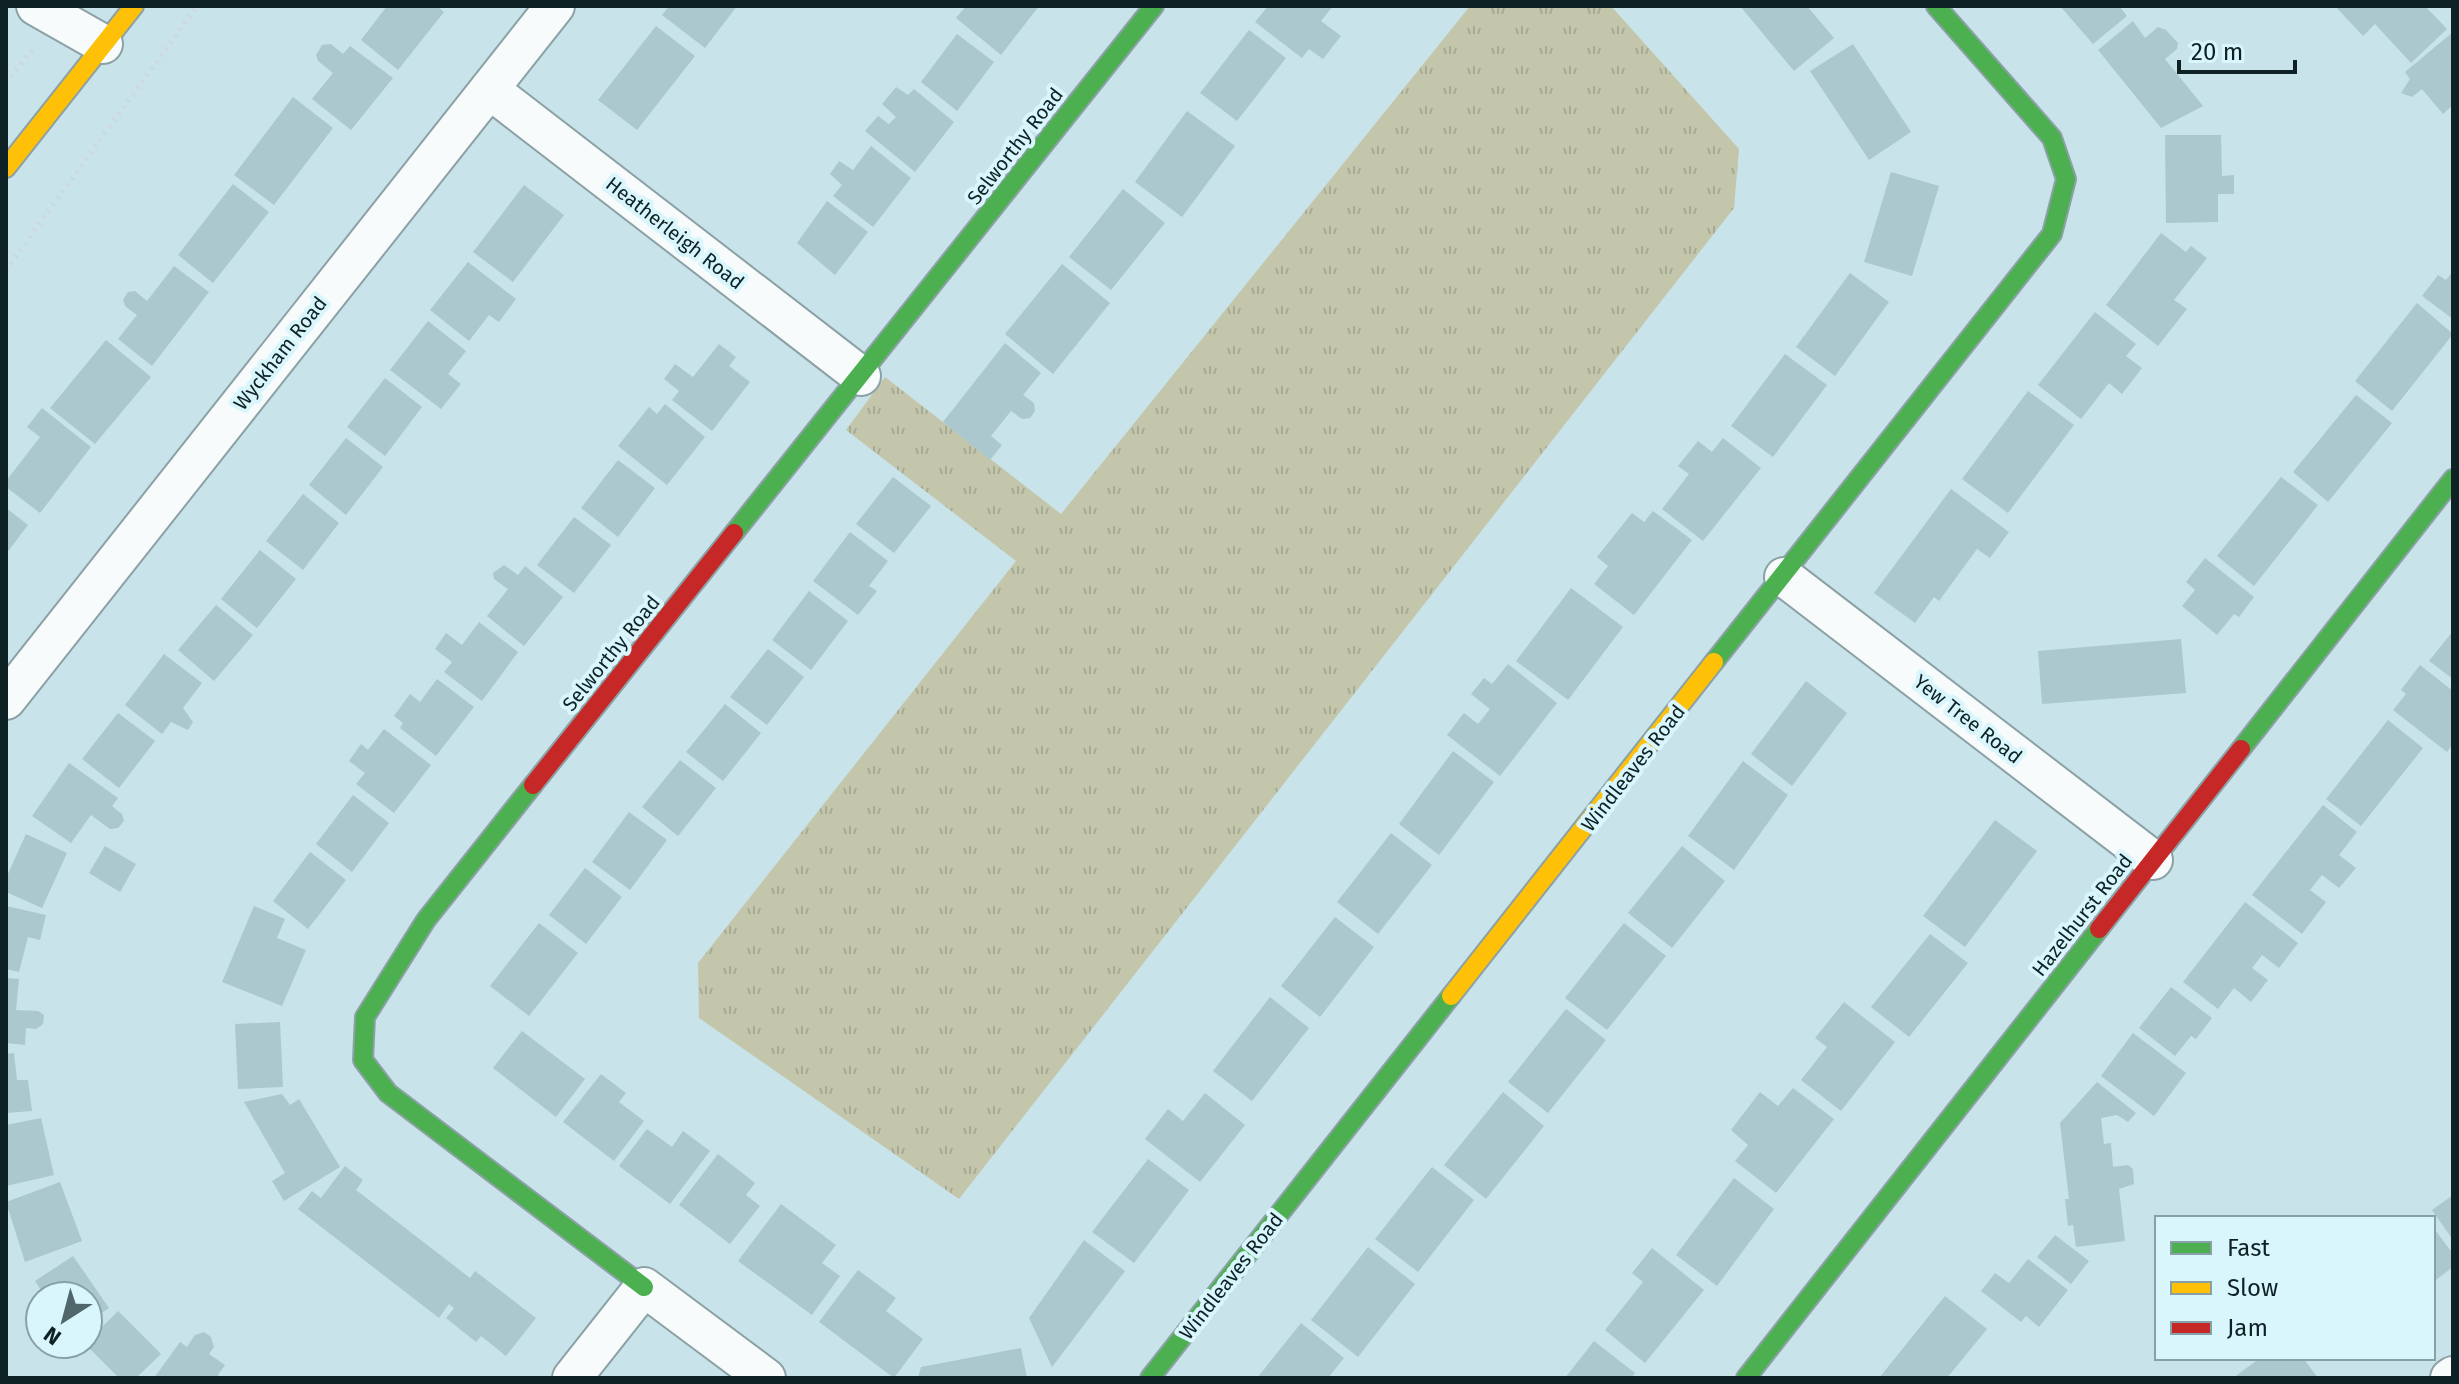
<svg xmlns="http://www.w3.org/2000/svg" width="2459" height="1384" viewBox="0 0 2459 1384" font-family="'Fira Sans',sans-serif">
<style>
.grass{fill:url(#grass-tufts)}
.building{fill:#abc8ce}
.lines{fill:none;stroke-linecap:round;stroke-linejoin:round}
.street-casing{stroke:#8ca1a5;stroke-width:42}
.fast-casing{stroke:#8ca1a5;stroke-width:22}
.slow-casing{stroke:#8ca1a5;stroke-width:22}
.jam-casing{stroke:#8ca1a5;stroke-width:22}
.path{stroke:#ced7d9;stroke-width:5;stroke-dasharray:2 6;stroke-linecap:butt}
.street{stroke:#f7fbfc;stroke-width:38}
.fast{stroke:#4caf50;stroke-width:18}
.slow{stroke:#ffc107;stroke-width:18}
.jam{stroke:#c62828;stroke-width:18}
.labels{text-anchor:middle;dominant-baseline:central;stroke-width:8;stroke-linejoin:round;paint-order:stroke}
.street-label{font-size:20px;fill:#0e2225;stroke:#d9f6fc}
</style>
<defs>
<pattern id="grass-tufts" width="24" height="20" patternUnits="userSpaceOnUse" patternTransform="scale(2)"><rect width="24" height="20" fill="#c4c6ac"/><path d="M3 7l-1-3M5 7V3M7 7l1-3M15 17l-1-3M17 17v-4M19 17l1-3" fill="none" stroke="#a7aa94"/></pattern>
</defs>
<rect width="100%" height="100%" fill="#c8e3e9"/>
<path class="grass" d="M1470,6H1611L1739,149L1734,208L959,1199L699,1018L698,963L1016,561L846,430L885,377L1061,514Z"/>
<path class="building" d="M387,6H437L444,12L398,70L361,40Z
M669,6H737L705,48L662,15Z
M966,6H1039L1001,55L956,18Z
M1268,6H1333L1321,21L1341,36L1323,59L1309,49L1302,58L1255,22Z
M1740,6H1807L1834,38L1794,71Z
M2060,6H2119L2127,16L2093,44Z
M2335,6H2425L2447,29L2411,63L2375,24L2363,36Z
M2133,21L2145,38L2158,27L2166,30L2178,43L2177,49L2165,59L2203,106L2161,128L2098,50Z
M656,26L695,56L637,130L598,100Z
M1249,30L1286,58L1237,121L1200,93Z
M2453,32V105L2443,114L2422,89L2412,97L2401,93L2410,79L2405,72Z
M957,34L994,62L957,111L921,82Z
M331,44L343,54L350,46L393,78L351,130L312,99L333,73L318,61L316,55L322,45Z
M1853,44L1911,132L1869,160L1810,71Z
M896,87L908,95L914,89L954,122L915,172L865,131L878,116L889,124L896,117L882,104Z
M293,97L333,128L274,205L234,175Z
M1187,111L1235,146L1182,217L1135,182Z
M2165,135H2221L2222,176L2234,175V194H2218V222L2166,223Z
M871,146L911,178L873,227L833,196L842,185L830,174L839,161L853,170Z
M1891,172L1939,186L1912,276L1864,262Z
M233,184L269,212L213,283L178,255Z
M524,185L564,215L513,282L473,252Z
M1123,189L1165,223L1111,290L1069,257Z
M827,201L868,232L835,275L797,243Z
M2161,233L2186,252L2191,246L2207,258L2174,300L2187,309L2158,346L2106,305Z
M468,262L516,299L499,322L489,315L469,341L430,310Z
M1062,264L1110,303L1053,374L1005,334Z
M174,266L209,292L152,366L118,339L137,315L125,306L123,300L128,292L135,291L147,301Z
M2453,271V319L2422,296L2438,275L2446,280Z
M1850,273L1889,302L1835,376L1796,347Z
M2417,303L2453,334L2392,411L2355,381Z
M2095,312L2136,344L2126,356L2142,368L2122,394L2109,383L2081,419L2038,385Z
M428,321L466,351L448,374L461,384L441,409L390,370Z
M106,340L151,377L95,444L50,408Z
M1005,343L1041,373L1023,395L1034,403L1035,411L1030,418L1022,419L1011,411L991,436L1002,445L990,460L943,422Z
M719,344L736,357L729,366L750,382L712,431L672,400L679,391L664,379L675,364L693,377Z
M1785,354L1827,385L1773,457L1731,426Z
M385,378L422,407L385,456L347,427Z
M2028,391L2074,425L2008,513L1962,479Z
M2356,395L2392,423L2328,502L2293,472Z
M665,404L705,437L667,485L618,446L649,407L657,414Z
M42,408L91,447L40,513L6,487V481L40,437L27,427Z
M346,438L383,467L346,515L309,485Z
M1723,438L1761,468L1703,541L1662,509L1689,474L1678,466L1698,441L1712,452Z
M618,460L655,488L618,537L581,508Z
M893,477L931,506L894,553L856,524Z
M2281,477L2318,505L2254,586L2217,556Z
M1951,489L2009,532L1990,558L1977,549L1939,601L1934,597L1915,623L1874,593Z
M303,494L339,523L303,570L266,541Z
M6,508L28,525L6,554Z
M1653,511L1692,540L1634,615L1594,584L1608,566L1597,557L1632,513L1644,522Z
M574,517L611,545L574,593L537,565Z
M850,532L888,561L869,586L877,591L858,615L813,581Z
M260,550L296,579L257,628L221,599Z
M2205,558L2254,597L2239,617L2234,614L2217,635L2182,606L2195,590L2186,582Z
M504,565L518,575L525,566L563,597L524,646L487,616L508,589L494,579L493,573Z
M1571,588L1623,627L1568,700L1516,661Z
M809,591L848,621L811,670L772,640Z
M216,605L253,635L214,681L178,650Z
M479,622L518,652L482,701L444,672L452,662L435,649L446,633L462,645Z
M2453,631V679L2429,661Z
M2181,639L2186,693L2042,704L2038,651Z
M768,649L804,677L767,725L730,697Z
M164,654L202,683L183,708L193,722L188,730L171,722L162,734L125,705Z
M1508,664L1557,703L1500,776L1447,735L1464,713L1478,724L1490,709L1471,694L1484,678L1492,684Z
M2420,665L2453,691V744L2447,752L2393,710L2406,694L2401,690Z
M437,679L474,707L436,756L400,728L403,723L394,716L410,694L420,702Z
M1806,681L1847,713L1792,786L1751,754Z
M725,704L761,733L723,781L686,752Z
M118,713L155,741L119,788L82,759Z
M2388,720L2423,748L2361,826L2326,799Z
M384,729L431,765L394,813L356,784L365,773L349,761L361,744L368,750Z
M1453,751L1494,782L1439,855L1399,824Z
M680,760L716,788L678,836L642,807Z
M1743,761L1788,795L1734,870L1688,836Z
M69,763L118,798L112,806L122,814L124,821L118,828L110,829L91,815L71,843L32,816Z
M353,795L389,823L352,872L316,844Z
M2323,805L2357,832L2339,855L2356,868L2339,888L2322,875L2310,890L2326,902L2302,934L2252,895Z
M629,812L667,840L630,890L592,862Z
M1995,820L2037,851L1965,947L1923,916Z
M1391,833L1432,865L1378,934L1337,902Z
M26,834L67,853L42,908L6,892V878Z
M105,846L136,864L120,892L89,873Z
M1682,846L1725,881L1672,948L1628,913Z
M310,852L346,880L308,929L273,901Z
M585,868L622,897L586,944L549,915Z
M2245,902L2298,943L2279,968L2262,955L2252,968L2268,980L2251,1002L2234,988L2218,1009L2183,982Z
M6,906L46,915L40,940L28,937L19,972L6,969Z
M254,906L285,919L277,938L306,950L282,1006L222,982Z
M1335,917L1374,947L1320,1017L1281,986Z
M539,923L578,953L529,1016L490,986Z
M1624,923L1666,956L1607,1030L1565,998Z
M1930,934L1968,963L1909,1037L1871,1007Z
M6,978L19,979L16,1010L38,1011L44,1015L43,1024L36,1029L26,1028L25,1045L6,1043Z
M2171,987L2212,1018L2196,1039L2191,1036L2175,1056L2139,1028Z
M1270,997L1309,1028L1252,1101L1213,1071Z
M1844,1002L1895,1042L1841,1111L1801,1080L1827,1047L1815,1038Z
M1566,1009L1606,1040L1548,1113L1508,1082Z
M280,1022L283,1087L238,1089L235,1024Z
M522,1031L585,1079L556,1117L493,1068Z
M2133,1033L2186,1073L2154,1116L2101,1076Z
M14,1053L17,1080H28L32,1111L6,1113V1054Z
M601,1074L626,1093L619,1102L644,1121L614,1161L563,1122Z
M2097,1082L2136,1113L2128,1122L2117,1115L2101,1118L2104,1144L2111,1143L2113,1167L2128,1165L2133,1169L2134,1184L2119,1189L2125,1241L2076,1247L2073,1225L2068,1226L2065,1199H2069L2060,1123Z
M1793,1088L1834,1119L1776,1193L1735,1161L1748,1145L1731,1130L1760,1092L1778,1106Z
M1503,1092L1544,1126L1486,1199L1444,1165Z
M1205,1093L1245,1125L1200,1182L1145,1139L1168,1109L1183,1121Z
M282,1094L290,1105L299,1099L340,1167L284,1201L272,1181L285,1173L244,1102Z
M41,1118L54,1175L6,1186V1125Z
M647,1129L672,1147L683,1131L710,1151L670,1204L619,1166Z
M718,1154L755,1183L746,1195L760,1206L730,1244L679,1205Z
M1148,1159L1189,1190L1134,1263L1092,1232Z
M345,1166L363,1180L356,1190L470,1278L475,1271L536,1318L506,1356L481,1336L476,1342L446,1318L454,1308L449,1304L439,1318L298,1209L312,1191L321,1198Z
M1432,1167L1474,1200L1418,1272L1375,1239Z
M1734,1178L1774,1209L1717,1286L1676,1255Z
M60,1182L82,1241L25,1262L6,1202Z
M2453,1195V1240L2432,1210Z
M781,1204L836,1245L822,1263L840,1276L812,1315L738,1261Z
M2433,1227L2453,1254V1267L2433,1282Z
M2055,1235L2089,1261L2071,1284L2037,1257Z
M1084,1240L1125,1271L1052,1367L1029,1318Z
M1368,1247L1415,1284L1358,1357L1311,1320Z
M1652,1248L1704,1290L1645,1363L1605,1330L1643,1282L1632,1273Z
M73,1256L109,1308L88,1322V1296H45L35,1281Z
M2028,1259L2068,1290L2039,1327L2026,1316L2021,1322L1981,1291L1995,1273L2009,1283Z
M858,1270L896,1298L886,1311L923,1339L894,1378L819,1322Z
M1945,1296L1987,1329L1947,1378H1879Z
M118,1311L161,1354L136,1378H119L85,1344Z
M1301,1323L1344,1358L1328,1378H1257Z
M204,1332L211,1337L214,1347L209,1354L225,1365L218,1375L222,1378H154L180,1342L187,1347L195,1335Z
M1594,1341L1635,1373L1631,1378H1565Z
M1021,1348L1027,1378H918L921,1367Z
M2260,1358H2303L2318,1378H2233Z"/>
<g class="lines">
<g class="street-casing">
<path id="street" d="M36,6L103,44
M489,89L861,376
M1784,577L2153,860
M6,700L555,6
M572,1378L644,1287L766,1378
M2450,1378L2453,1376"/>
</g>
<g class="fast-casing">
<path id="fast" d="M734,533L1154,6
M1714,662L2052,234L2066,179L2052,138L1936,6
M2241,749L2453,479
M533,785L426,920L365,1017L363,1060L388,1093L644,1287
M1150,1378L1451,996
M1746,1378L2099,929"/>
</g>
<g class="slow-casing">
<path id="slow" d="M6,168L134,6
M1451,996L1714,662"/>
</g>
<g class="jam-casing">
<path id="jam" d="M533,785L734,533
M2099,929L2241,749"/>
</g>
<path class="path" d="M6,83L35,46
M6,270L197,6"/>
<use href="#street" class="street"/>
<use href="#fast" class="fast"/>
<use href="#slow" class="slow"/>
<use href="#jam" class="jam"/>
</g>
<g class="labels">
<g class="street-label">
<text transform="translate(1015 146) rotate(-52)">Selworthy Road</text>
<text transform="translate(675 233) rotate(38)">Heatherleigh Road</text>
<text transform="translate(280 353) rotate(-52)">Wyckham Road</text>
<text transform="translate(611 653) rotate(-51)">Selworthy Road</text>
<text transform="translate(1968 719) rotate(38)">Yew Tree Road</text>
<text transform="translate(1633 768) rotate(-52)">Windleaves Road</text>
<text transform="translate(2082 915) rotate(-52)">Hazelhurst Road</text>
<text transform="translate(1231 1276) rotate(-52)">Windleaves Road</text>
</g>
</g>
<rect width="2459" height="1384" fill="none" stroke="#0e2225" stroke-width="16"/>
<rect x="2155" y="1216" width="280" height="144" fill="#d9f6fc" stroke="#88a1a6" stroke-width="2"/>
<rect x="2171" y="1242" width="40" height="12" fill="#4caf50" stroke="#88a1a6" stroke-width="2"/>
<text x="2227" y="1256" font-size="24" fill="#0e2225">Fast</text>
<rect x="2171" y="1282" width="40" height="12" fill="#ffc107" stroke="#88a1a6" stroke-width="2"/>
<text x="2227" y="1296" font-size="24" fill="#0e2225">Slow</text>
<rect x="2171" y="1322" width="40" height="12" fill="#c62828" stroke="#88a1a6" stroke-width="2"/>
<text x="2227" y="1336" font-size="24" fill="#0e2225">Jam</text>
<g transform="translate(64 1320) rotate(216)"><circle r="38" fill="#d9f6fc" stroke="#88a1a6" stroke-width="2"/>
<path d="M0-6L14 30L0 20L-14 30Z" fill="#4f666a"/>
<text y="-12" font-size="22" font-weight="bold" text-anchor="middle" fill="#0e2225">N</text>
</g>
<path d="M2179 60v12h116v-12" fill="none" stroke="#0e2225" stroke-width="4"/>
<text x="2191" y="60" font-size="24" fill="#0e2225" stroke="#d9f6fc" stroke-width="6" paint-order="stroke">20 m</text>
</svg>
